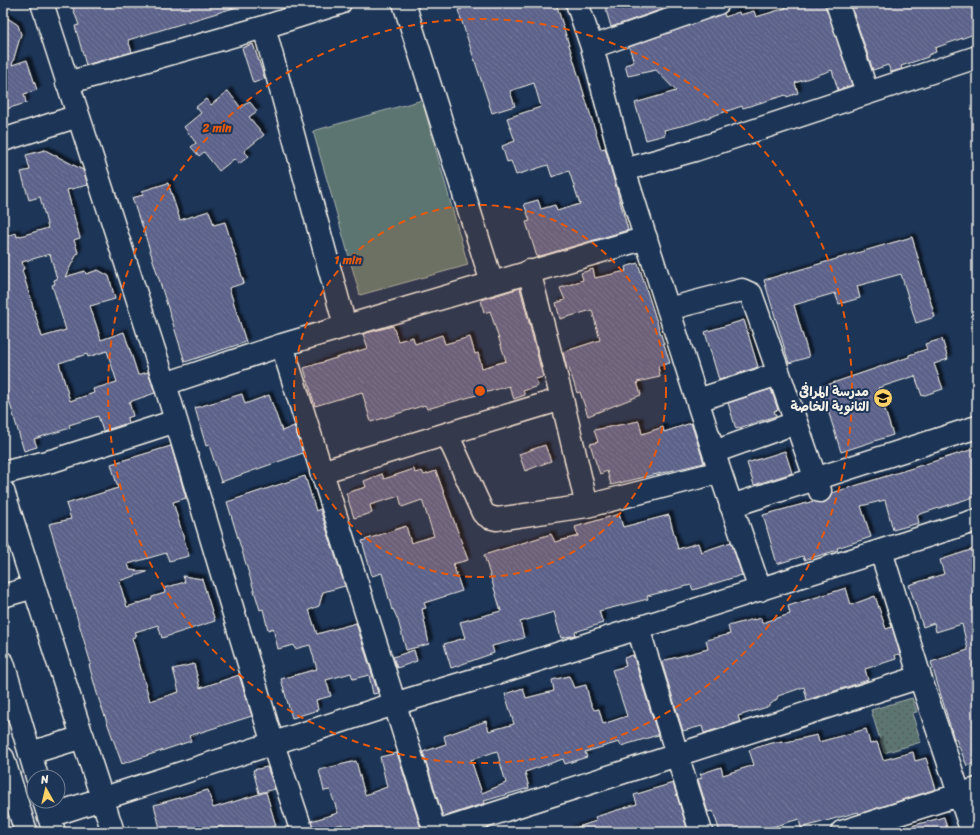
<svg xmlns="http://www.w3.org/2000/svg" width="980" height="835" viewBox="0 0 980 835" font-family="Sriracha,'Playpen Sans Arabic',sans-serif">
<style>
.grass{fill:url(#grass-dots);stroke:#a8b2ac}
.garden{fill:#5c7470;stroke:#a8b2ac}
.building{fill:url(#building-back-hatch);stroke:#f4f1e8;fill-rule:evenodd;filter:url(#shadow)}
.lines{fill:none;stroke-linecap:round;stroke-linejoin:round}
.minor-casing{stroke:#f4f1e8;stroke-width:25}
.major-casing{stroke:#f4f1e8;stroke-width:25}
.minor{stroke:#1d3557;stroke-width:22}
.major{stroke:#1d3557;stroke-width:22}
.ring{fill:none;stroke:#e8590c;stroke-width:2;stroke-dasharray:7 5}
.labels{text-anchor:middle;dominant-baseline:central;stroke-width:4;stroke-linejoin:round;paint-order:stroke}
.poi-label{font-size:13px;font-weight:bold;fill:#f4f1e8;stroke:#1d3557;text-anchor:end}
.centre{fill:#e8590c;stroke:#1d3557;stroke-width:2}
.ring-label{font-size:12px;text-anchor:middle;font-weight:bold;fill:#e8590c;stroke:#1d3557;stroke-width:4;stroke-linejoin:round;paint-order:stroke}
</style>
<defs>
<pattern id="grass-dots" width="8" height="8" patternUnits="userSpaceOnUse"><rect width="8" height="8" fill="#5c7470"/><path d="M2 2h.1M6 6h.1" fill="none" stroke="#525c59" stroke-width="1.8" stroke-linecap="round"/></pattern>
<pattern id="building-back-hatch" width="6" height="6" patternUnits="userSpaceOnUse"><rect width="6" height="6" fill="#5b6289"/><path d="M-1 5l2 2M0 0l6 6M5-1l2 2" fill="none" stroke="#73799a"/></pattern>
<filter id="shadow"><feDropShadow dx="3.5" dy="-3.5" stdDeviation="1" flood-color="#0009"/></filter>
</defs>
<rect width="100%" height="100%" fill="#1d3557"/>
<filter id="ink" filterUnits="userSpaceOnUse"><feTurbulence type="fractalNoise" baseFrequency=".025" numOctaves="2"/><feDisplacementMap in="SourceGraphic" scale="8" xChannelSelector="R" yChannelSelector="G"/><feConvolveMatrix kernelMatrix="1 2 1 2 8 2 1 2 1" color-interpolation-filters="sRGB"/></filter>
<g filter="url(#ink)">
<path class="grass" d="M912,698L917,712L912,713L921,742L884,753L871,710Z"/>
<path class="garden" d="M422,100L468,265L360,295L313,131Z"/>
<path class="building" d="M71,3H239L240,6L128,40L132,52L86,65L75,26L79,25Z
M460,3H556L601,149L605,148L628,230L537,257L526,222L530,221L524,204L538,200L541,209L555,205L557,211L580,204L569,171L552,177L548,165L516,175L511,161L507,162L502,146L515,141L507,118L541,107L534,83L510,91L515,106L492,113L458,10L462,9Z
M604,3H680L611,27Z
M784,3H825L852,85L838,90L832,70L795,83L798,93L787,97L786,95L743,108L742,106L689,124L664,130L665,135L646,140L635,103L676,91L656,70L628,76L625,65L634,62L629,47L724,13L725,17L739,12L740,15L754,11L756,17L786,8Z
M850,3H977V33L935,48L936,52L928,55V57L901,66L902,69L891,72L888,65L873,70Z
M3,15L18,25L21,34L12,65L27,60L37,90L24,94L26,103L3,110Z
M253,44L265,79L253,83L242,48Z
M228,91L241,108L249,101L257,111L249,117L264,135L244,151L249,156L239,164L234,159L219,171L204,152L199,156L191,147L196,143L184,127L201,113L196,107L206,99L211,105Z
M45,150L83,170L88,185L67,190L80,238L74,240L78,252L65,277L85,271L86,274L98,270L109,276L115,299L90,306L101,340L124,332L138,375L148,372L155,393L129,402L133,416L127,418L128,423L103,431L98,416L69,425L70,428L34,439L37,447L24,451L3,380V237L16,233L17,237L48,228L40,197L29,200L21,172L30,170L26,155ZM50,254L57,279L54,280L55,284L52,285L66,330L42,337L22,270L24,269L22,262ZM107,351L117,382L93,389L94,393L70,401L59,363L87,354L88,357Z
M168,183L180,220L209,211L214,225L225,222L244,283L229,288L246,342L185,362L141,222H140L132,198L143,195L142,191Z
M912,237L935,317L916,323L901,274L857,286L860,298L839,304L835,293L794,305L809,357L789,363L764,280Z
M638,263L670,363L658,366L660,377L637,382L641,395L588,416L580,392L577,393L569,368L567,369L563,352L600,340L592,310L560,319L556,303L565,300L560,288L583,280L581,273L593,269L595,278L626,271L625,267Z
M520,288L543,377L536,379L538,386L523,391L525,395L514,399L509,386L427,409L425,405L371,422L362,392L315,406L304,368L368,348L363,334L393,326L398,341L413,337L415,344L442,335L445,344L470,337L475,354L478,353L482,368L506,361L490,311L484,313L481,300Z
M744,320L758,367L719,380L705,332Z
M942,339L948,359L934,364L943,389L922,396L915,376L878,388L893,435L841,452L826,404L823,405L818,388L909,357V355L927,349L925,344Z
M771,389L778,410L774,411L776,416L736,429L728,403Z
M242,394L245,404L269,395L282,431L294,426L303,453L221,482L209,445L206,446L195,408Z
M639,421L642,434L663,427L664,432L691,423L704,463L611,485L607,471L600,474L596,463L590,444L598,442L594,430Z
M545,445L551,461L525,471L519,454Z
M171,446L186,498L173,502L189,556L169,561L166,553L128,564L130,570L147,572L119,581L127,607L152,599V597L165,593L164,588L185,582L183,576L202,579L215,621L162,638L158,625L135,632L137,636L132,638L150,701L179,692L173,669L194,664L200,688L239,675L252,716L189,736L191,741L122,764L98,697L89,665L91,664L49,524L71,519L66,504L118,488L111,464Z
M977,448V496L917,515L919,523L893,530L885,500L861,506L871,537L837,548L838,550L804,560L803,556L777,564L763,515L814,501L824,503L829,499L832,493Z
M785,451L792,473L754,485L747,463Z
M414,469L415,473L422,471L424,475L436,471L468,560L453,564L462,591L424,603L426,608L422,609L429,644L406,650L398,620L393,609L392,610L382,573L372,576L362,541L406,526L411,543L434,536L422,500L402,507L399,496L370,505L372,513L354,518L346,493L366,487L364,481L382,474L384,479Z
M305,476L316,511L320,509L345,586L323,592L319,606L309,610L317,634L356,623L378,693L373,694L369,675L353,679L351,673L326,680L331,696L316,700L318,710L292,718L281,679L317,669L310,645L295,649L294,645L278,649L273,628L268,630L263,609L260,610L227,502Z
M619,514L623,527L669,515L678,549L698,543L701,552L731,542L742,575L693,590L691,585L647,596L648,599L599,611L603,623L575,632L576,635L561,638L554,612L520,622L524,638L492,646L494,653L451,668L444,644L465,638L460,622L501,611L484,555L551,534L555,542L578,536L575,527Z
M977,548V762L967,766L956,739H954L931,662L968,650L962,624L936,632L934,623L923,627L909,585L944,574L940,560Z
M846,588L851,605L875,596L886,629L892,627L900,654L895,655L896,659L865,669L868,680L807,700L804,687L778,696L777,699L767,707L738,716L740,722L704,733L702,726L683,731L662,663L666,660L708,649L706,640L730,634L728,626L754,619V620L761,618L762,623L790,614L788,606Z
M414,650L417,661L397,668L393,657Z
M633,655L658,735L621,746L619,742L585,752L587,757L565,764L563,759L525,772L529,788L484,801L485,803L443,817L423,752L446,744L444,736L486,721L489,731L514,724L505,694L523,688L526,698L554,691L552,680L569,676L574,688L586,685L590,702L594,710L599,709L603,724L627,716L612,670L626,666L624,658ZM497,751L506,783L482,793L471,760Z
M866,729L870,744L877,742L883,760L913,752L915,761L926,758L936,789L859,814L858,812L801,828L799,819L755,832H720L713,811L708,812L698,779L702,778L700,774L721,767L723,775L754,765L749,750L768,744L782,741V743L817,735L819,742Z
M397,753L422,832H345L342,824L314,832L311,821L338,813L330,790L324,791L319,770L356,761L365,795L387,787L380,757Z
M267,767L275,789L259,793L253,770Z
M673,783L687,828L681,829L682,832H569V830L596,821L595,817L637,804L634,795Z
M208,790L213,808L266,792L276,826L256,832H224L222,826L202,832H161L154,805Z
M944,817L948,832H904V828Z"/>
<g class="lines">
<g class="minor-casing">
<path id="minor" d="M42,3L165,384L273,744L302,832
M404,3L492,283
M577,3L592,47L624,170L720,472L760,590
M837,3L867,92
M264,27L345,326
M592,47L718,3
M67,83L264,27L340,3
M3,140L78,116
M624,170L695,150L977,57
M529,271L562,399L587,506
M668,309L742,290L751,294L820,491
M282,345L435,832
M165,384L282,345L646,238
M698,400L778,374
M447,434L483,513L489,517L497,519L587,506L720,472
M714,452L795,423
M321,472L562,399
M3,473L55,460L176,421
M3,491L113,832
M731,506L977,427
M881,551L920,677L972,832
M3,596L34,587
M638,628L701,832
M30,753L83,737
M49,816L394,704L510,669L977,520
M437,832L920,677
M842,832L977,789"/>
</g>
<g class="major-casing">
<path id="major" d="M3,663L37,777
M3,758L26,832
M44,801L54,832"/>
</g>
<use href="#minor" class="minor"/>
<use href="#major" class="major"/>
</g>
</g>
<circle cx="480" cy="391" r="186" fill="#e8590c" fill-opacity=".12"/>
<g class="ring">
<circle cx="480" cy="391" r="186"/>
<circle cx="480" cy="391" r="372"/>
</g>
<defs>
<g id="school-disc" transform="scale(1)"><circle r="9.5" fill="#ffd166" stroke="#1d3557"/><path d="M0-5L7-2L0 1L-7-2ZM-4 1L0 2.5L4 1V4Q0 6-4 4Z" fill="#111"/></g>
</defs>
<g fill-rule="evenodd">
<use href="#school-disc" x="883" y="398"/>
</g>
<g class="labels">
<g class="poi-label">
<text x="869" y="391">مدرسة المرافئ<tspan x="869" dy="15">الثانوية الخاصة</tspan></text>
</g>
</g>
<circle cx="480" cy="391" r="6" class="centre"/>
<g class="ring-label">
<text x="217" y="132">2 min</text>
<text x="348" y="264">1 min</text>
</g>
<rect width="980" height="835" fill="none" stroke="#1d3557" stroke-width="16"/>
<rect x="8" y="8" width="964" height="819" fill="none" stroke="#f4f1e8" stroke-width="1.5" filter="url(#ink)"/>
<g transform="translate(46 789) rotate(352)"><circle r="19" fill="#1d3557" stroke="#738091"/>
<path d="M0-3L7 15L0 10L-7 15Z" fill="#ffd166"/>
<text y="-6" font-size="11" font-weight="bold" text-anchor="middle" fill="#f4f1e8">N</text>
</g>
</svg>
